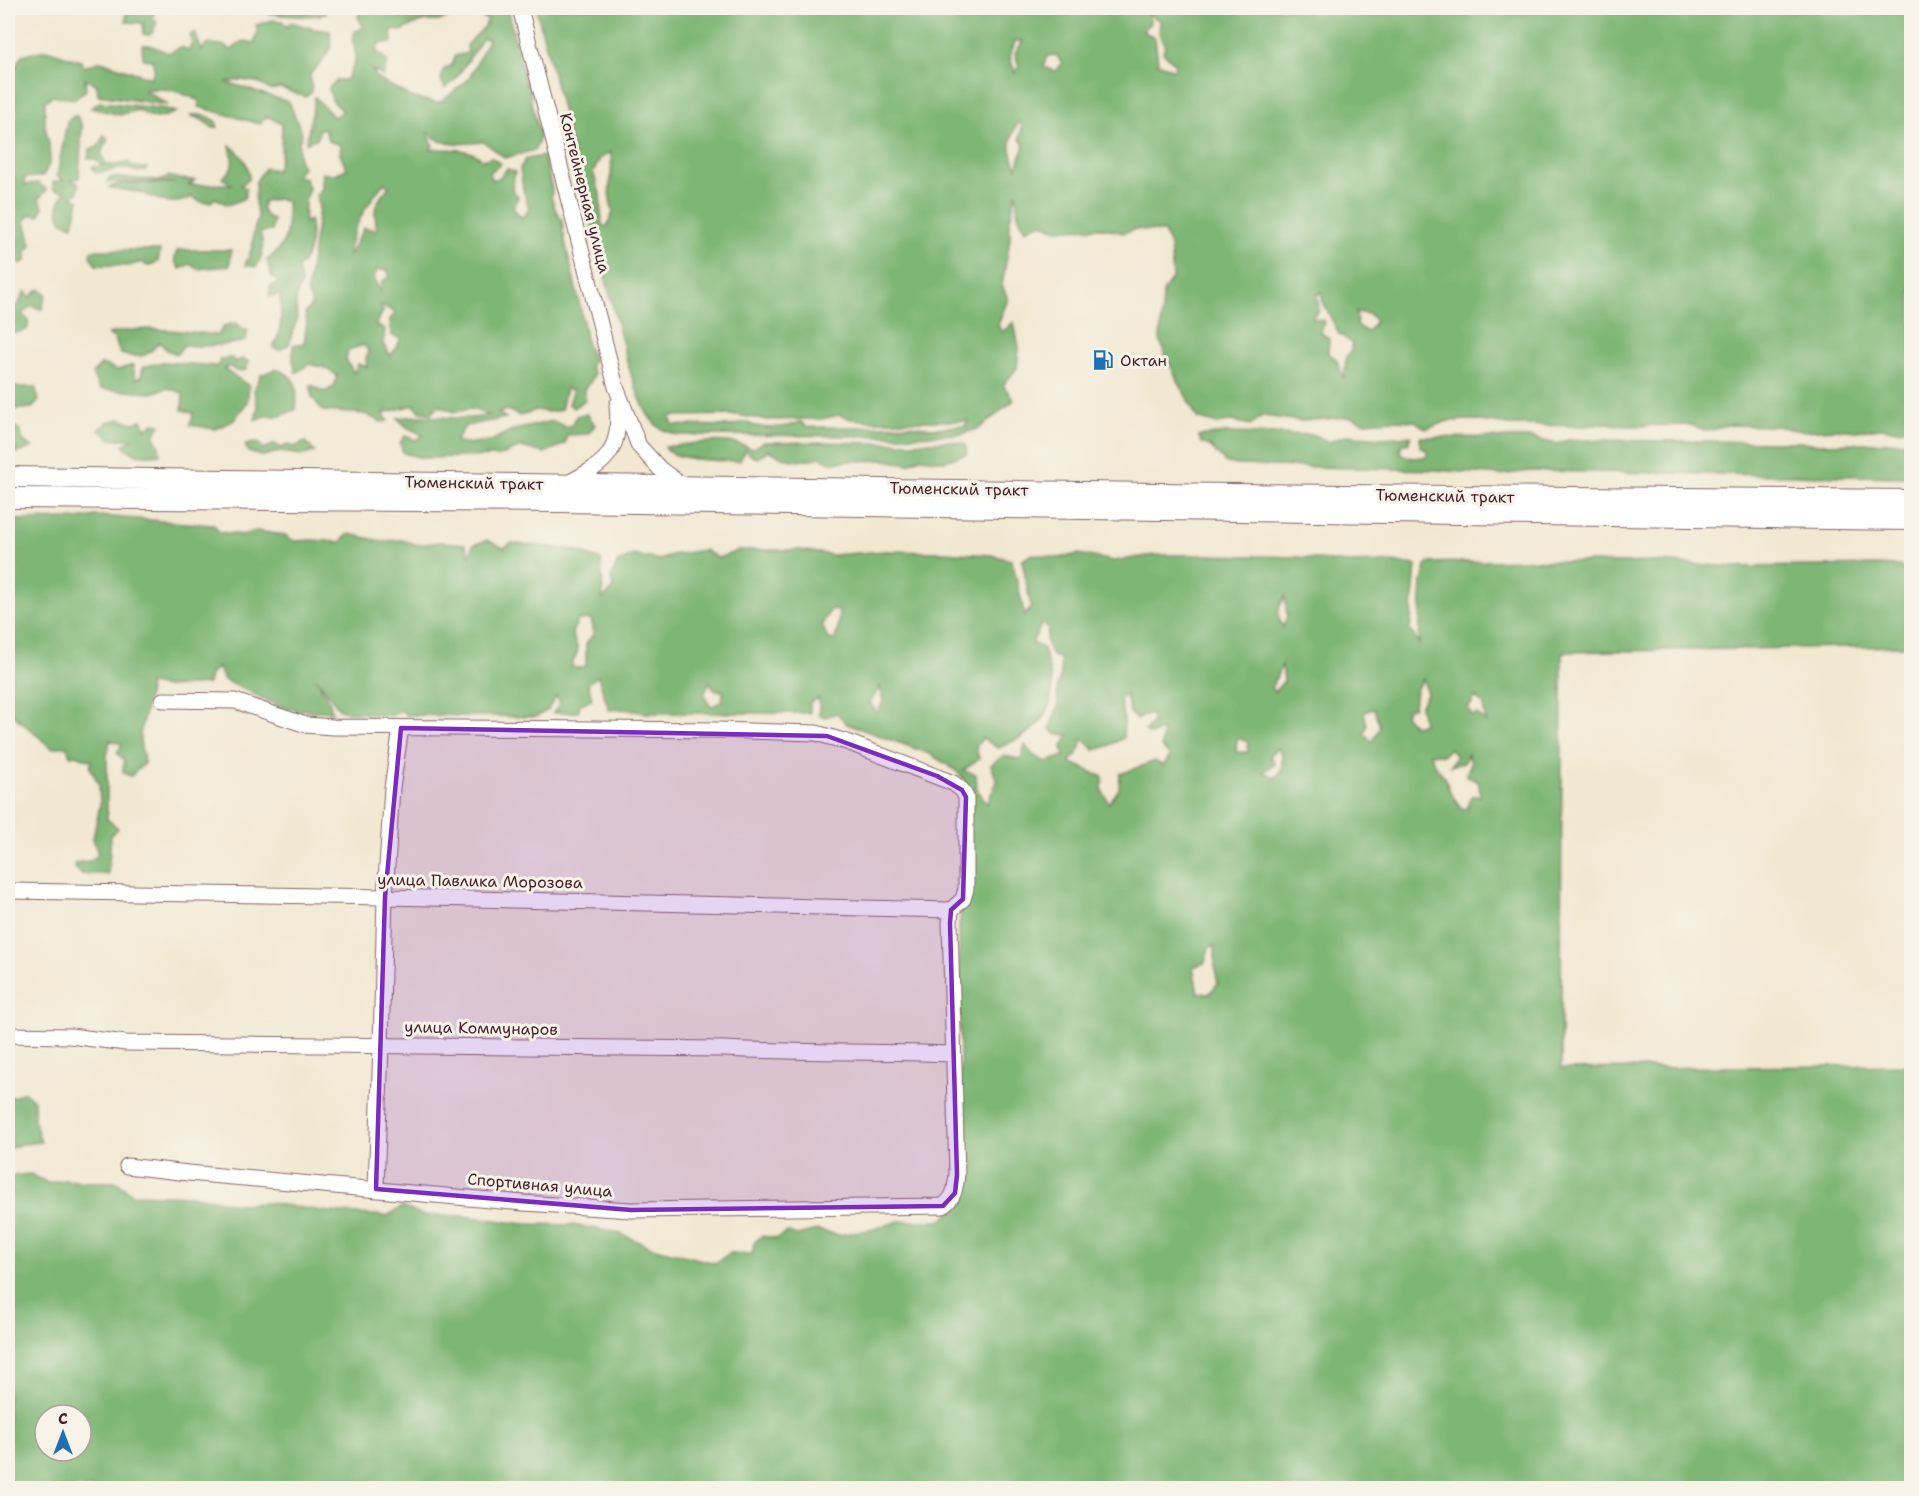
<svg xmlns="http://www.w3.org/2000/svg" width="1919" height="1496" viewBox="0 0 1919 1496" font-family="'Shantell Sans',sans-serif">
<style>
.forest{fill:#7eb674;stroke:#646a50;stroke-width:1.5;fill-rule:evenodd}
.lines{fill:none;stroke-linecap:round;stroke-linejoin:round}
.minor-casing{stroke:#856565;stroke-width:17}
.major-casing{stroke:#856565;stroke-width:22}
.minor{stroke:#fff;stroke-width:15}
.major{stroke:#fff;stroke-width:20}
.marked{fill:#7b2cbf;fill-opacity:0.2;stroke:#7b2cbf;stroke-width:4.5;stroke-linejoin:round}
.labels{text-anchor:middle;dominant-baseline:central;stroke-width:6;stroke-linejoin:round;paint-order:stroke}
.street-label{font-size:16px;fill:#4a1f2b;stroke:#f7f3e8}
.poi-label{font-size:16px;fill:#4a1f2b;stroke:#f7f3e8;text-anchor:start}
</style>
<rect width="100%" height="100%" fill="#f7f3e8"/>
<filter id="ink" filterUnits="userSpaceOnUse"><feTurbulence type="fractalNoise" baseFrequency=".0167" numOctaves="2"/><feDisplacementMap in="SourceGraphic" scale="12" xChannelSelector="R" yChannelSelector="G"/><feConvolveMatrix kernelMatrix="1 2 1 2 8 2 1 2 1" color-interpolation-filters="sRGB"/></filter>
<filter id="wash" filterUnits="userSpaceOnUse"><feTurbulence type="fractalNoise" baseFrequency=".008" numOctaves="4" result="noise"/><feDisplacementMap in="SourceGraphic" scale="24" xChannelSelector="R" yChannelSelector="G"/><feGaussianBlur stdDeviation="1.35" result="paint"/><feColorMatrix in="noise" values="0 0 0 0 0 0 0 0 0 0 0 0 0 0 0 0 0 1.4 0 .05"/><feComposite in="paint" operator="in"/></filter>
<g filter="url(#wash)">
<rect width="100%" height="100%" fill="#f2e8d2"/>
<path class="forest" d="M137,8H156L153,18L157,22L153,32L149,35L143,34V23L126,22V13Z
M258,8H323L326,14C303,18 280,16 258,11Z
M361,8H447L453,11L475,8H507L526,85L531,82L530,97L540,136L535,150L505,158L484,142L456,144L440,141L428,133L433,145L430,149C449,150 468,146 483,160L491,157L501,164L489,173L492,180L499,178L507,169L515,172L512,189L518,197L513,208L522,218L529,209L523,189L520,168L526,159L544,156L552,189L551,197L556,211L562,220L564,237L582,315L587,345L594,361L590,366L594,373L591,381L584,389L585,400L573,408L569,404L573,391L566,388L561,410L549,412L536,410L520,416L507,410L498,413L506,418L465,426L456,441L463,444L491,441L510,431L553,421L566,427L572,425L576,416L587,414L595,425L588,434L567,435L565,444L544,453L521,447L499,456L422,458L403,453L400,443L405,436L416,440L423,435L407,427L397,418C405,417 414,416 422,416C444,417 468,421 489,415L471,409L454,412L439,406L431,414L421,412L414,405L383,413L388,421L381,422L365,414L323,411L312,397L311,385L324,392L334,387L337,375L325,368L309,364L296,373L293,360V345L304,343L307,322L305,313L312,304L307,291L319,209L317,194L322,189V173L334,174L347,169L340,154L341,145L328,141L325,129H319L318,138L306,143L315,97L334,117L343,111L332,100L329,88L337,80H346C355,64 359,57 352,40L355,31L364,28L358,17ZM477,15L488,20C484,31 474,36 467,45L468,53L455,56L452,65L443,70L441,80L445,88L455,80L483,38L488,40L469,79L442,101L437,103L411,97L378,79L371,69L383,76L388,62L376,50L380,43H392L391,30L402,31L412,25L426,21H439L451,16ZM384,183L389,187C374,204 373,207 377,230L364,228L348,257C351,229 366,204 384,183ZM377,270H387L390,277L382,281L380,292L374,277ZM381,305L396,313L390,319L391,335L401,339L391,356L383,344L385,329L375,325L383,312ZM364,345L369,352L366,358L367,367L358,364L354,373L346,360L348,350Z
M536,8H1774L1780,11L1784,8H1911V427L1899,430L1881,428L1856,431L1836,429L1801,431L1776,426L1729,425L1708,431L1690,425L1625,426L1608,423L1586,426L1510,425L1473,420L1448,421L1426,429L1415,421L1392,420L1365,422L1350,417L1301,421L1262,416L1251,425L1232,421L1218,424L1197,418L1166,357L1160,340L1163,292L1173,277L1170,246L1164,232L1136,229L1123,233L1105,228L1053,229L1042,223L1025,230L1018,215L1016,192L1010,220V239L1002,285L1008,299L998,325L1002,332L1014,322L1019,348L1017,368L1003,385L1014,400L980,428L962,434L913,436L678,435C673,433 665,431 660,428C644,418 634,382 628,365ZM1149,14L1160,21L1159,33L1165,45L1163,52L1175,64L1174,70L1158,63L1155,38L1143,31L1150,23ZM1015,41H1023L1015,53L1019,66L1015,73L1010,57ZM1056,55L1062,63L1055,71L1043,67L1047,56ZM1019,121L1022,127L1020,139L1024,145L1017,168C1008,149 1009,138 1019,121ZM610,152C616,173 604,188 613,211L607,227L602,225L600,194L593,172L600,159ZM1321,292L1323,302L1339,334L1352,343L1351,351L1346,357L1344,379L1336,359L1328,353L1329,338L1321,333L1324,321L1312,318L1319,310L1317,295ZM1356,312L1369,314L1376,321L1367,332L1357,326ZM737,415L767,420L822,419L839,415L851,419L872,421H968L965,426C954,426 943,428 932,428C925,428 917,425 909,425C875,426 841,428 807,427L801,422C784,428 762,431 745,422L731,426L673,425L670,416Z
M273,20L282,21L287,27L291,22L314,29L330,31L331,47L322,62L310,74L312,92L305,97L281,88L270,90L257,82L242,80L226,82L289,102L302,133L299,143V160L303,167L296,176L305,178L309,188C304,201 304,210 305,223L310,220C312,238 311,255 298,268L301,283L296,298L297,319L289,344L280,350L273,348C283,331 281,313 280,294L269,297L270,287L279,282L272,277L267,260C290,244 288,226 287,201L279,199L264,201L262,208L266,216L273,219L272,231L260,232C264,245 264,255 256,267L245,265L252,248L254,231L258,217L255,202L256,181L265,168L277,170L281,155L282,124L267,116L260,124L199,107V101C181,92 164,86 145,90L168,105L98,95L97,85L85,79L86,90L75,99L53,96L45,101V126L49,144L50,162L43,176L24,178L25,185L38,183L47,190L39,198L43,207L39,216L30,214L25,221L31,245L25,253L27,260L20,264L15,251L8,247V187H14L15,179L8,176V66L10,77L22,55L46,50L81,61L84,67L101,61L151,78L154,70L153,60L143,59L142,45H150L168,53L181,47L189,50L192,42L190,35L195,32L202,51L206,44L222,45L231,50L243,41L254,43L258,32L256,25Z
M100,102L167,109L176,112C158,120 154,120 138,110L120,115L91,108Z
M190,115H204L215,120L218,127L213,128L202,120Z
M73,116H77L82,126L79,178L71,180L79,184L78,193L71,196L79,200L73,226L62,222C56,210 57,202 66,192L53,189V182L63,180L57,176L67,122Z
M104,135L108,139L101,153L106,165H118L128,162L134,167L147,168L145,171L137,172L126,168L96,173L92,167L102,166L95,159L88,158L90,149L98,147Z
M230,145C242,155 249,163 249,179L241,185L246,189L245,198L228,205L215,198L211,202H201L192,197C169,209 159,198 137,192C127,190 118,190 109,187L119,184L175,183L163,182H107L110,177L161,180L168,176L180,179L195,180L189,185L231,184L222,178C236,167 233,162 230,145Z
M92,250H160L158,262L147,266L142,262L128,266L96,265L90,256Z
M178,250H231L230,266L197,269L190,264L180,269C174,262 173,257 178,250Z
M39,289L46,294L42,309L31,306L22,314L29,321L27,330L15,333L8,329V297L10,308L18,305L25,291L30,297Z
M235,323L248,331L245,341C224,346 205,347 184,345L177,354L167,350L159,342C146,359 140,358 120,354L115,339L108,334C143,325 182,331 218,335L224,326Z
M232,358L235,362L242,359L249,362L246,370L236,371L229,366L224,369L249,386L247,403L233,421L215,429L190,425L194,413L182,410L183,393L167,388L152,393L100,389L92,374L102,364L117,370L133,365L135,379L141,377L143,367L162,362L218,366L220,359Z
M275,369C298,375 298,388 296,409L281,416H266L255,420L258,408L254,390L261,375Z
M8,387H35L39,400L32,408L8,410Z
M120,419L133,423L142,420L146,429L153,423L160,424L154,437L159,444L160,454C146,456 133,456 123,445L133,439H111L99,430L107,422Z
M9,425C19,426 21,432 23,441L33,447L13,455H8V452L17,449L8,443Z
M1226,433L1314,435L1329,442L1347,435L1381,438L1411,436L1408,444H1402L1400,452C1407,459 1415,458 1425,457L1428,451L1420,447V437L1532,438L1556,444L1568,440L1801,442L1821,444L1903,442L1910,433H1911V477L1530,471L1500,475L1434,470L1236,465L1225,462L1210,446L1201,443L1199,436Z
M949,441L966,444L967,454L945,461L920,458L908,464L884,460L830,462L821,457C796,463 791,462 768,450L758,458L752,456L745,450L740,461C715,460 689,462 667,451L665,447C692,444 728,435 752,449L764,442L910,443Z
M305,442L315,452L303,455L279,452L262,456L248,452L245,444L258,443L264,449L275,444L281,448L288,445L295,447Z
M96,516C136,518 175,523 214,525L219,532L242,535L256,531L285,535L294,541L312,540L340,542L349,534L381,541L402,540L418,545L439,542L465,544L470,555L473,545L487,540L504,548L511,543L574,550L601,560L603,599L614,588L611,579L617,563L633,555L660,560L671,555L704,550L718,558L740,550H800L832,555L885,551L943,552L991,555L1012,560L1025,616L1031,607L1022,560L1033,554L1059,558L1078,554L1114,561L1153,555H1207L1297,557L1346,563L1391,562L1416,565L1410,630L1419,644L1422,581L1427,563L1521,560L1621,563L1654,562L1736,567L1879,565L1911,567V646L1562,652L1561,1069L1911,1065V1488H8V1176L31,1174L48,1183L64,1180L90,1182H117L132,1194L196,1196L236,1204L270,1203L330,1212L387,1216L402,1207L422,1215L465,1216L525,1224L572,1225L616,1232L651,1247L715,1263L730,1253L752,1254L754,1243L761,1236L777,1238L788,1232L797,1235L817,1230L839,1235L874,1229L899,1221H941L951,1212L959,1195L961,1165L959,924L962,906L968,798L963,778L954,769L930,754L847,724L837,713L825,717L819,715V698L810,702V713H646L623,709L609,710L598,676L588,683L592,700L580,704L578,712L553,713L560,704L556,696L548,710L536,717L406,715L401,710L392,716L341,711L316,678L330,703L332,712L286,709L224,680L218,668L210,674L208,684L167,687L149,684C149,705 142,717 140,736C139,743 144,755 144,764L131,776L123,773L124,760L117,753L122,744L110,740L107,756V819L118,828L111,835L108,874H82L75,868V863L90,861L98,855L93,838L100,805L99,785L90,767L92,761L76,755L70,756L67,746L52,748L12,714L8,705V696L11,686L12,663L8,641V520L77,519ZM1285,596L1287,617L1283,627C1276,615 1278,608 1285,596ZM831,609L839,611L838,628L835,640L828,639L822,625ZM591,619L594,633L586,644V666L579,668L571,667L578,650L572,633L578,620ZM1042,623L1048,628L1046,641L1052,656L1060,658L1061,675L1057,687L1058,705L1050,728L1055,734L1069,735L1062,747L1065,756L1045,762L1033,755L1025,745L1021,759L1003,756L991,765L997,781L987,804L977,790L976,774L963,771L979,759L976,747L982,738L998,748C1029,736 1057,719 1051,680C1050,669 1046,659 1043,648L1032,643ZM1282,665L1284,681L1274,692L1271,688ZM1423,679L1427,694L1420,706L1423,723L1415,726L1405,715L1407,709L1414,707L1416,689ZM710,681L714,690L723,691L722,701L711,707L704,695ZM880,686L883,702L877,713L870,703ZM1126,695L1130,713L1137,719L1150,713L1153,721L1145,731L1150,735L1163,730L1161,747L1170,756L1163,766L1155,761L1120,774L1119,789L1109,803L1102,790L1103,777L1069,762L1077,754L1083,739L1094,750L1108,746L1123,738L1124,721L1120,699ZM1475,697L1484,705V713L1487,723L1477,714L1472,716L1468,709ZM1374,709L1380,727L1372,742L1364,733L1367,726L1364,712ZM1237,738L1248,742V752H1236ZM1277,748L1282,754V768L1276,778L1263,772L1275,764L1270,756ZM1450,748L1456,757L1450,766L1464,763L1468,754L1471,763L1466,775L1479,783L1480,796H1471L1467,809L1461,808L1450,792L1444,776L1436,767L1430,753L1443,755ZM1215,946V969L1218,983L1209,994L1198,993L1193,967L1205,963L1209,947ZM45,1415H81V1451H45Z
M24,1092L34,1100V1120L41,1142L21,1144L8,1149V1095L13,1097Z"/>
</g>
<g filter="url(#ink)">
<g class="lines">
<g class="minor-casing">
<path id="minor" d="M520,8L616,387L639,446L660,469L682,485
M566,484C605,464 622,453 617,405
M8,891L385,897L951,910
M8,1035L70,1036L126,1043L724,1049C800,1053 877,1051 954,1054
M127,1166L188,1173L524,1203L631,1210L943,1206C955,1197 955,1189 957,1175L950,923L951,910L963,899L966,889V797L962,790L953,783L847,742L816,733L717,730L333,727L306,725L235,701L163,700
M376,1189L381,1045L385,897L392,788L401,728"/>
</g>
<g class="major-casing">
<path id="major" d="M8,477L1232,494L1912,500
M8,498L559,502L1912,520"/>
</g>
<use href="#minor" class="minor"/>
<use href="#major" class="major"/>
</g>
</g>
<path class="marked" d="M401,728L827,736L937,776L962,790L966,797L963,899L951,910L950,923L957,1175L955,1193L943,1206L631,1210L376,1189L385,897Z"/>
<defs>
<g id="fuel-bare" transform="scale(1.62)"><path d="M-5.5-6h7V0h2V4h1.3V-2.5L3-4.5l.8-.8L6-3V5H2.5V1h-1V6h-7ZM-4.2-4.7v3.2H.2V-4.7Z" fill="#1f6fb2" stroke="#f7f3e8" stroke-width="2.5" paint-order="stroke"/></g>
</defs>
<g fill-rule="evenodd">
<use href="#fuel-bare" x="1103" y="360"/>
</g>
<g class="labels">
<g class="street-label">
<text transform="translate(585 193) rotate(76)">Контейнерная улица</text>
<text transform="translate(474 483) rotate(1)">Тюменский тракт</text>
<text transform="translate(959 489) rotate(1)">Тюменский тракт</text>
<text transform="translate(1445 496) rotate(1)">Тюменский тракт</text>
<text transform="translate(480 881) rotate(1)">улица Павлика Морозова</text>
<text transform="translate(481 1028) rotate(1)">улица Коммунаров</text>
<text transform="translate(540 1185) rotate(5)">Спортивная улица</text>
</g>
<g class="poi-label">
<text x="1120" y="360">Октан</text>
</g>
</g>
<rect width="1919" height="1496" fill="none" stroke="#f7f3e8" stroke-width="30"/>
<g transform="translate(63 1433)"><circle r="28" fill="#f7f3e8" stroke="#b29e9c" stroke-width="1.5"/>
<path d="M0-4.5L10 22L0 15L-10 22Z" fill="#1f6fb2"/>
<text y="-9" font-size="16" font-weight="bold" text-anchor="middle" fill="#4a1f2b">С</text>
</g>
</svg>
